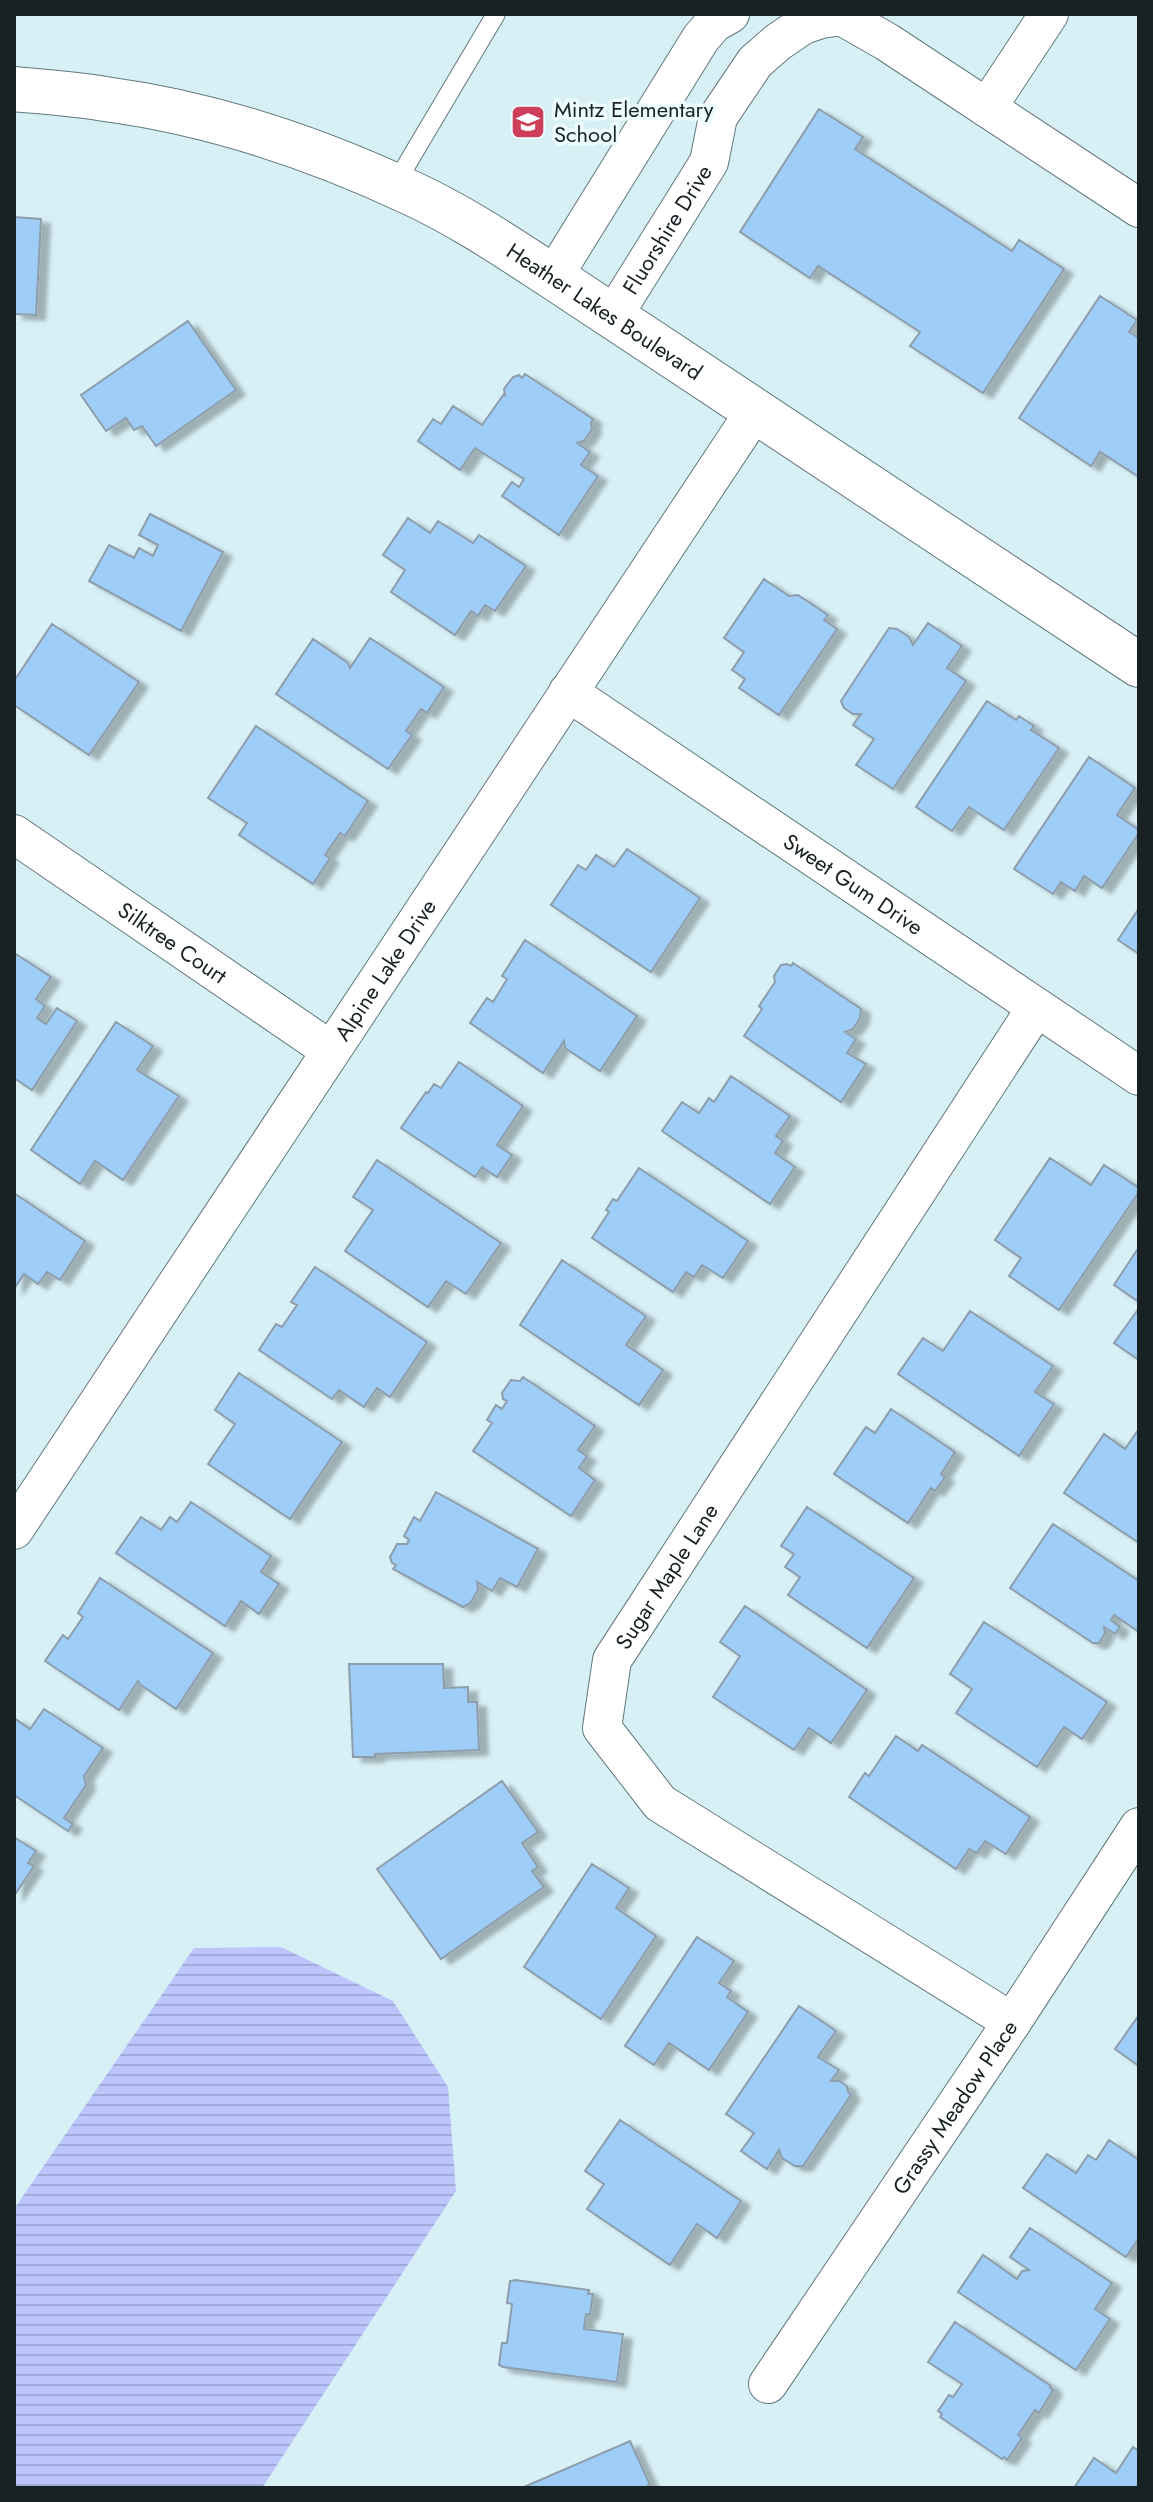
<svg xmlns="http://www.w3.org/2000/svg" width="1153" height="2502" viewBox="0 0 1153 2502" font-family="Jost,sans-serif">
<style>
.water{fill:url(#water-rules)}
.building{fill:#9ecef8;stroke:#8d9dab;stroke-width:2;filter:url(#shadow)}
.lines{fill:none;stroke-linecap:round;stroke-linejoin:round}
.lane-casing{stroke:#62787d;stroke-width:20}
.street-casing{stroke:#62787d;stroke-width:40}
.secondary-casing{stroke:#62787d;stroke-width:46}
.lane{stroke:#fff;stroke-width:18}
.street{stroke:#fff;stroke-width:38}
.secondary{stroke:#fff;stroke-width:44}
.labels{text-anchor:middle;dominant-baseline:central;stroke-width:7;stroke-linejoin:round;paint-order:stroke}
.poi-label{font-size:22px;fill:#182123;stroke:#edfcff;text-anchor:start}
.street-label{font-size:22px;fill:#182123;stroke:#edfcff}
</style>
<defs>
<pattern id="water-rules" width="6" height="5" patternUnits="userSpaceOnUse" patternTransform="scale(2)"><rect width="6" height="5" fill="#bcc6fc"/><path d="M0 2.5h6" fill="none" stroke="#a1aad8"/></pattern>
<filter id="shadow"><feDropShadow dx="9" dy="5" stdDeviation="2" flood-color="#0004"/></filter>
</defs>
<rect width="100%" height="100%" fill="#d7f0f6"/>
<path class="water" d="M281,1947L393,2001L448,2087L456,2191L262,2488H14V2209L194,1948Z"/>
<path class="building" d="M819,109L863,137L855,149L1012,251L1019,240L1064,269L983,393L910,346L920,332L818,266L810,278L740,232Z
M14,217L41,219L36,315L14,314Z
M1100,296L1137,320L1129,332L1139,338V477L1100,452L1091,466L1019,418Z
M188,321L236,390L156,446L142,426L134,430L126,418L106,431L81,395Z
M525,374L593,419L591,423L592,429L584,441L577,443L590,452L581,465L598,476L559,535L502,496L512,482L519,487L524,479L475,448L460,470L418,441L433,419L441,424L453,406L482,425L504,394L505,395L504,389L513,377L519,375L522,378Z
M150,514L223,552L181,631L89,581L109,545L134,558L139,548L153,556L158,545L139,535Z
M408,518L430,533L438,521L473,543L479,535L526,566L495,611L485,605L478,616L471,611L455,635L391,592L405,570L383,555Z
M764,579L789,596L798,595L828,615L824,620L837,629L779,715L739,688L745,679L732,670L744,652L724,638Z
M928,623L962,646L947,668L966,681L893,789L856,765L874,739L853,725L861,714H853L844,708L841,701L889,628L897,629L909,637L913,645Z
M52,624L139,682L89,755L14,705V681Z
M370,638L444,687L427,713L421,709L406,731L412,735L388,769L276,694L313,639L348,663L350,668Z
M987,701L1016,720L1019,716L1034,726L1031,730L1059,748L1004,830L969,807L952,831L916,807Z
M256,726L368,801L345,836L340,833L325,855L330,858L313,884L239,835L247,823L208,798Z
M1089,757L1135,788L1117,815L1139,830V833L1102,888L1084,876L1075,891L1061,882L1053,894L1014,869Z
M627,849L700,898L651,972L551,905L578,865L586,870L596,855L614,867Z
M1139,908V954L1118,940Z
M525,940L637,1016L600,1071L565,1048L564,1041L543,1073L470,1023L487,998L493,1002L507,979L502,976Z
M16,954L51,977L36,999L45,1006L37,1018L46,1024L57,1008L77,1021L32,1090L14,1078V958Z
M793,963L861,1009L860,1018L853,1029L845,1032L856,1039L847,1053L866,1064L841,1102L744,1036L762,1009L759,1006L775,982L774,976L781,965L787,964L791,966Z
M116,1022L153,1046L137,1070L179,1096L123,1180L95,1161L80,1184L31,1150Z
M459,1062L523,1106L497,1145L512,1155L497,1177L482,1167L475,1177L401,1128L426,1092L428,1093L434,1084L441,1088Z
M731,1076L790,1116L776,1136L783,1141L775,1153L795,1167L770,1204L662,1131L682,1102L699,1113L709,1098L714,1102Z
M1050,1158L1091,1185L1104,1165L1139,1188V1192L1059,1310L1009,1276L1021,1258L995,1240Z
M377,1160L501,1243L466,1294L446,1281L428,1307L345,1251L373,1210L353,1197Z
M639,1168L748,1241L723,1278L702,1265L694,1277L686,1272L673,1292L592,1238L609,1212L606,1210L613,1199L617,1201Z
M14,1193L85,1241L60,1280L47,1272L38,1284L24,1274L14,1289Z
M1139,1247V1302L1114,1285Z
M562,1260L646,1316L626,1345L663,1370L639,1405L520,1325Z
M315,1267L427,1342L390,1397L377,1388L364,1407L339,1390L332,1399L259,1350L276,1324L282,1327L297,1305L291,1302Z
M1139,1308V1360L1114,1343Z
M970,1311L1053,1366L1035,1392L1054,1404L1019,1456L898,1374L923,1338L943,1351Z
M239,1373L342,1442L290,1519L208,1464L235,1424L215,1410Z
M523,1377L595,1426L578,1450L587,1456L579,1468L595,1480L571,1516L473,1451L492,1423L487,1420L496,1405L502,1409L507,1401L503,1399L502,1393L511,1380L520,1381Z
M891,1409L955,1452L941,1474L945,1477L935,1491L931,1488L908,1523L834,1474L866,1427L875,1433Z
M1138,1430L1139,1431V1543L1064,1493L1104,1434L1125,1449Z
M436,1492L538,1549L517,1587L500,1578L492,1591L477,1582L478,1590L471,1602L463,1607L393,1569L396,1565L392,1563L390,1557L397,1544H407L409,1540L404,1536L414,1517L420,1521Z
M191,1502L271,1556L261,1572L279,1584L259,1614L241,1601L225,1626L116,1553L141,1517L161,1530L170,1517L177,1522Z
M807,1507L914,1578L867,1648L788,1595L800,1577L785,1567L794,1554L781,1546Z
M1053,1524L1139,1581V1632L1114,1615L1111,1620L1120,1627L1115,1634L1104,1627L1105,1633L1099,1643H1093L1010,1588Z
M100,1578L213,1653L176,1709L141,1685L138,1681L119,1710L45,1661L63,1635L68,1639L83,1617L78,1613Z
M745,1606L867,1690L831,1743L809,1728L794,1750L713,1697L740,1656L720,1642Z
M984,1622L1107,1702L1082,1739L1064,1727L1037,1767L956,1713L972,1689L950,1674Z
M349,1664H443L444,1688L468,1687V1702H477L479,1750L375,1754V1757H353Z
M44,1709L103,1748L84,1776L86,1785L64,1818L73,1824L68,1831L14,1795V1718L30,1729Z
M896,1736L918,1751L922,1745L1030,1817L1006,1854L985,1841L977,1853L969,1849L956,1869L849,1797L865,1773L869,1776Z
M502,1781L538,1832L522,1843L538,1867L532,1871L544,1887L441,1959L377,1869Z
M14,1837L36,1851L28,1863L34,1866L14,1896Z
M592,1864L629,1888L616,1908L656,1936L601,2019L524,1967Z
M697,1937L734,1961L719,1983L731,1991L727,1997L748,2012L709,2070L669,2043L654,2065L625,2046Z
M799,2006L836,2031L818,2057L839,2070L831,2081H839L847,2086L848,2092L851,2095L803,2166H795L782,2158L779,2150L767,2169L741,2151L754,2133L726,2114Z
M1139,2015V2066L1115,2049Z
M620,2120L741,2201L717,2238L697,2224L670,2265L587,2209L604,2184L585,2171Z
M1109,2140L1139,2160V2238L1126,2257L1023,2188L1047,2154L1076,2173L1088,2155L1096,2160Z
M1030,2228L1112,2283L1095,2309L1110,2319L1076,2370L958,2292L983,2255L1017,2279L1022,2271L1029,2270L1010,2257Z
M515,2280L589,2290L588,2294H593L590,2314H586L584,2329L623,2334L617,2382L503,2367L499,2365L502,2343H507L512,2304L507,2303L510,2281Z
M955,2322L1051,2386L1050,2388L1053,2390L1039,2413L1035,2410L1018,2435L1022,2438L1007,2460L1004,2457L1002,2459L940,2417L942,2414L938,2411L949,2395L953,2397L962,2384L928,2362Z
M630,2441L650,2485L644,2488L524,2487Z
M1133,2447L1139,2451V2488H1074L1094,2458L1116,2473Z"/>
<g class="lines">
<g class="lane-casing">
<path id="lane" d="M394,186L496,14"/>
</g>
<g class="street-casing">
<g id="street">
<path d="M838,14L887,42L1139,208"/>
<path d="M987,108L1049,14"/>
<path d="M553,277L701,38L714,23L730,14"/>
<path id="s1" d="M613,316L709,162L718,117L755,62L778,42L803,25L821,19L842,16"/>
<path id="s2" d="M568,692L1139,1076"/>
<path id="s3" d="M14,834L330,1050"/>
<path id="s4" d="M14,1530L755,411"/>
<path id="s5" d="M1012,2022L660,1803L602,1728L612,1660L1036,1008"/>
<path id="s6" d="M768,2384L1012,2022L1139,1827"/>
</g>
</g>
<g class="secondary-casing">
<g id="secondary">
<path id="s7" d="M14,89C44,92 75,94 105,99C210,113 315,148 411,193C461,216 507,247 553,277L1139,665"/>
</g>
</g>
<use href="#lane" class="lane"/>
<use href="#street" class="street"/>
<use href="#secondary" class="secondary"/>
</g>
<defs>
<g id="school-square" transform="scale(1.8)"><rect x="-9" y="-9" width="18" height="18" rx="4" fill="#ce3e59" stroke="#edfcff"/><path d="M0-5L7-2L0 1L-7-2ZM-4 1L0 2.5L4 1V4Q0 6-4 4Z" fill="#fff"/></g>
</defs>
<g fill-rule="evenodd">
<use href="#school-square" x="528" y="122"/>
</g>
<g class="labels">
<g class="poi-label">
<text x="554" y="109">Mintz Elementary<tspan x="554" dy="25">School</tspan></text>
</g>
<g class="street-label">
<text stroke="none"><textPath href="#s1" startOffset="102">Fluorshire Drive</textPath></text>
<text stroke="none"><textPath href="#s7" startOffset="640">Heather Lakes Boulevard</textPath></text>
<text stroke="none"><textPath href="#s2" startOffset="344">Sweet Gum Drive</textPath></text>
<text stroke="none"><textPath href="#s3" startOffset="192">Silktree Court</textPath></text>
<text stroke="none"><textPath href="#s4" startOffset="672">Alpine Lake Drive</textPath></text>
<text stroke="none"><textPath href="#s5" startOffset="678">Sugar Maple Lane</textPath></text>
<text stroke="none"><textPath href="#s6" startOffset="334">Grassy Meadow Place</textPath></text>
</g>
</g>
<rect width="1153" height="2502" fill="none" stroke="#182123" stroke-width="32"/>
</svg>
